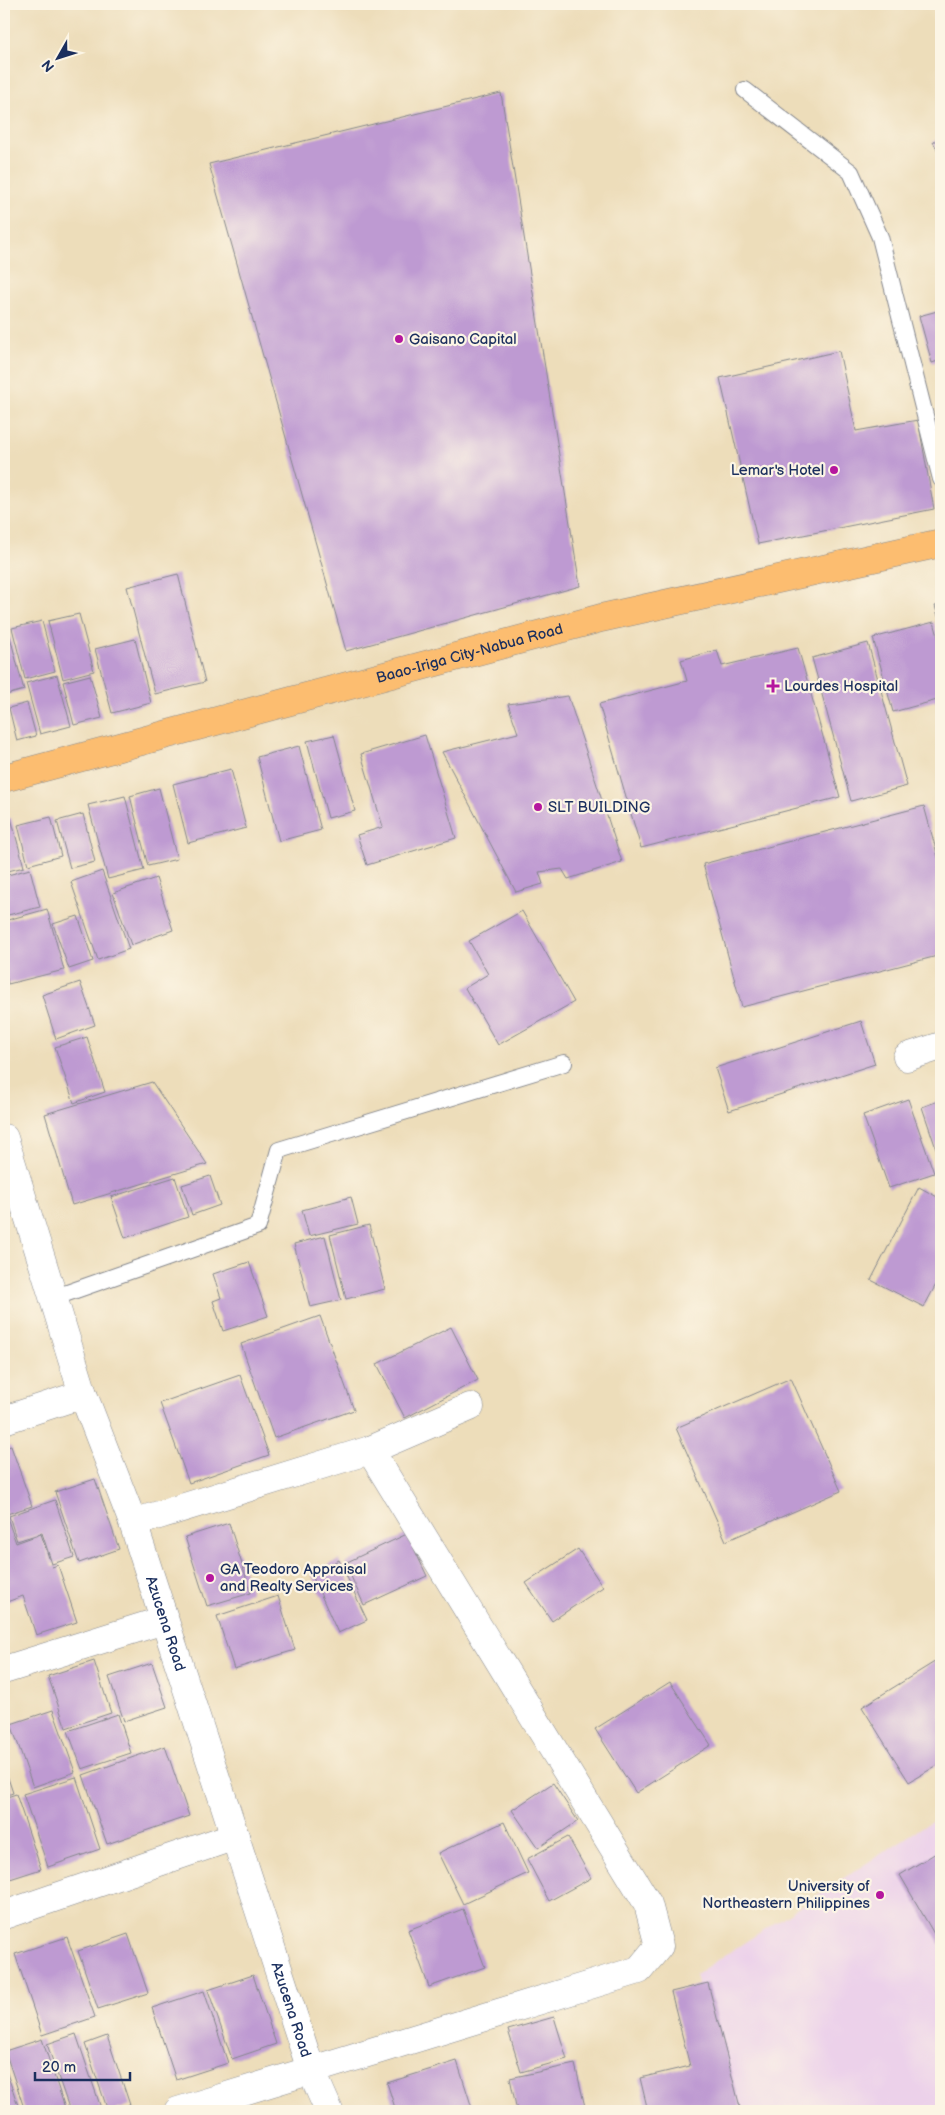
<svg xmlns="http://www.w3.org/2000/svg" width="945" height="2115" viewBox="0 0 945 2115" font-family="'Balsamiq Sans',sans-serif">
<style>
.built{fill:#ecd1ea}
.building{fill:#be9ad2}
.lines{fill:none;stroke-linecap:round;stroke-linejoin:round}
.lane-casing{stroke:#84868c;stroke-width:18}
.street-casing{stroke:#84868c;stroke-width:29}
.primary-casing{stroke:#84868c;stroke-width:29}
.lane{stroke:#fff;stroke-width:16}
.street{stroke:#fff;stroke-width:28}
.primary{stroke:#fcbd6f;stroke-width:28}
.poi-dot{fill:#b5179e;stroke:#fcf5e5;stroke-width:2}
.labels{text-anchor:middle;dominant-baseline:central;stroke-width:4.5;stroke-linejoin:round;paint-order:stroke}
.poi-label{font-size:15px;fill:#1b2f5e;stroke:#fcf5e5;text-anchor:start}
.street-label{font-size:15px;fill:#1b2f5e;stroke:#fcf5e5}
</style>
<rect width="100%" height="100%" fill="#fcf5e5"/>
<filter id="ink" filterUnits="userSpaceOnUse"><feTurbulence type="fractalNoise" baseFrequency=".02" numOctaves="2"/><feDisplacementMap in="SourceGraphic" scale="10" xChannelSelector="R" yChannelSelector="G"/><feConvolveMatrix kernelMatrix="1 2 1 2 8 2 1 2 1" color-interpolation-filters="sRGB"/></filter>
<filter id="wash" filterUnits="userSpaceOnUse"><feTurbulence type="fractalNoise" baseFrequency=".0096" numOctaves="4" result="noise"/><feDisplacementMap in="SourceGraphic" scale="20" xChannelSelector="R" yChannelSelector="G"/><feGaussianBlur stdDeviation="1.12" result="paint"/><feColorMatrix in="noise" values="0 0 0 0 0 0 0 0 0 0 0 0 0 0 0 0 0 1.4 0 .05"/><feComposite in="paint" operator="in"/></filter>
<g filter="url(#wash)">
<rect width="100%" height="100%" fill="#edddba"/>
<path class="built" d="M941,1815V2111H726L696,1974Z"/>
<g id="blocks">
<path class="building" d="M501,93L580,586L346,651L209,164Z
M941,137V156L933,142Z
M941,310V360L932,363L919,316Z
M839,351L856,431L918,420L934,509L758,544L720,378Z
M178,574L205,682L155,694L127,587Z
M941,605V626L935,606Z
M79,614L94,671L63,679L48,621Z
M42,621L55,671L25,679L12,628Z
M934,622L941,647V699L893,712L873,638Z
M10,637L24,690L6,695L4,688V639Z
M135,639L151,703L112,713L95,649Z
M868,643L907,786L851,801L812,658Z
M798,648L840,797L641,848L599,704L687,681L681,660L717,650L722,666Z
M57,675L71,726L40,734L26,683Z
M90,675L102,718L74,725L63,682Z
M568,696L622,862L568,879L562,869L539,872L543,884L516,892L442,752L518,733L508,704Z
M27,703L36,736L17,741L9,708Z
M334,735L355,811L328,818L307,741Z
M425,735L456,838L367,865L357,835L383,827L361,754Z
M299,746L321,830L279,841L257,757Z
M231,769L246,828L188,843L173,784Z
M159,788L177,859L148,866L130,796Z
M125,796L144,870L108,879L88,805Z
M924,806L941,868V955L742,1007L703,864Z
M83,814L95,862L70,868L57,821Z
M51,817L61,856L28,865L18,825Z
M11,818L24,867L4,872V819Z
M30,869L40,907L4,916V876Z
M102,871L129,949L98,960L71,882Z
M156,878L173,930L131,945L113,893Z
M47,909L64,970L8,984L4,966V921Z
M522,911L574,1002L498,1045L465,988L488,974L469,941Z
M78,916L93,961L69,969L53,924Z
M80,982L95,1025L56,1039L42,995Z
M861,1021L875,1064L729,1111L715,1068Z
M87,1037L105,1092L74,1103L55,1047Z
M152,1082L207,1164L72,1205L45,1114Z
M908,1099L934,1173L889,1188L863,1115Z
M941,1100V1163L922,1107Z
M210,1176L220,1205L192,1215L182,1185Z
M175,1177L188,1217L125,1238L111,1197Z
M919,1187L941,1199V1275L924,1307L871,1280Z
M351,1197L358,1224L309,1236L302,1210Z
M369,1225L385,1289L346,1299L330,1235Z
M325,1236L341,1300L310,1307L294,1244Z
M249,1262L268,1316L223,1331L213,1301L221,1298L213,1274Z
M320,1316L354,1410L274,1438L241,1344Z
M451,1327L478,1380L405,1418L377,1364Z
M240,1375L269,1455L189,1483L160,1403Z
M791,1378L841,1491L726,1541L676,1428Z
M11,1446L32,1506L7,1514L4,1505V1448Z
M95,1479L119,1549L79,1563L55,1492Z
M55,1500L74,1557L52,1564L42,1533L17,1541L9,1516Z
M4,1509L16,1543L41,1534L52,1567L58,1565L77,1622L36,1635L23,1596L4,1603Z
M229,1523L251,1593L207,1606L185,1537Z
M407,1534L427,1576L364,1605L345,1563Z
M578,1549L603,1587L552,1621L526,1583Z
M339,1560L367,1620L338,1633L311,1573Z
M278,1596L295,1650L234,1669L217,1616Z
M941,1658V1763L909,1782L862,1707Z
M94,1661L111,1713L66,1728L48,1676Z
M152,1663L167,1707L124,1721L109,1677Z
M670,1682L711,1745L636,1793L595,1729Z
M53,1710L75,1772L33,1787L11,1724Z
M118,1714L131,1753L82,1769L68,1731Z
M165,1746L189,1816L107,1844L83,1775Z
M4,1766L13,1793L4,1796Z
M76,1777L100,1849L48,1867L23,1794Z
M553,1783L578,1821L538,1848L512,1810Z
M16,1794L41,1869L4,1881V1798Z
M504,1822L528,1873L463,1904L438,1853Z
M568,1837L591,1878L549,1901L527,1859Z
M941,1850V1946L900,1875Z
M463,1909L485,1967L429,1987L408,1930Z
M128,1934L148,1993L98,2009L78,1951Z
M67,1937L95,2017L42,2035L15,1954Z
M253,1975L276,2044L232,2059L208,1990Z
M708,1983L741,2111H648L640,2078L690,2066L671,1992Z
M204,1991L228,2063L176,2080L152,2008Z
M554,2017L567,2059L521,2072L508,2030Z
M76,2034L102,2111H70L47,2044Z
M107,2036L130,2105L113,2111H108L85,2044Z
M42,2039L66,2111H25L5,2051Z
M457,2061L473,2111H396L387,2083Z
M575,2064L586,2111H517L510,2078Z
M4,2065L20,2111H4Z"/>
</g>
</g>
<g filter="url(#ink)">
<use href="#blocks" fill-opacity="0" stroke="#84868c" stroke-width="1"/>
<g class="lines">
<g class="lane-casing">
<path id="lane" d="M745,90L851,172L880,237L941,479
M53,1298L258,1226L279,1150L564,1063"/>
</g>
<g class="street-casing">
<g id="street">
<path d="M907,1057L941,1046"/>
<path id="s1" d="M4,1138L83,1394L133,1523L311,2070L329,2111"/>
<path d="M4,1420L83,1394"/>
<path d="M133,1523L370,1450L470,1407"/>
<path d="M4,1670L164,1620"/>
<path d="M4,1915L235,1836"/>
<path d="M178,2111L639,1970L659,1946L648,1904L370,1450"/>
</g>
</g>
<g class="primary-casing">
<g id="primary">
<path id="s2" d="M4,778L601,618L941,543"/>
</g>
</g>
<use href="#lane" class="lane"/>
<use href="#street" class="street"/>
<use href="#primary" class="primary"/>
</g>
</g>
<g class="poi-dot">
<circle cx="399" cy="339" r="5"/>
<circle cx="834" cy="470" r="5"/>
<path d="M770.5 678.5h5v5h5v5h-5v5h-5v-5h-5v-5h5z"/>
<circle cx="538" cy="807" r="5"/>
<circle cx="210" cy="1578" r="5"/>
<circle cx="880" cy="1895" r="5"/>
</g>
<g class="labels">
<g class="poi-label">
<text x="409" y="339">Gaisano Capital</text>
<text x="824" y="470" text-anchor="end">Lemar's Hotel</text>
<text x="784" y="686">Lourdes Hospital</text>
<text x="548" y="807">SLT BUILDING</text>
<text x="220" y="1569">GA Teodoro Appraisal<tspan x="220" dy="17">and Realty Services</tspan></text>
<text x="870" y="1886" text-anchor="end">University of<tspan x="870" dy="17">Northeastern Philippines</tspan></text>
</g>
<g class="street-label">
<text stroke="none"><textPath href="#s2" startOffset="482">Baao-Iriga City-Nabua Road</textPath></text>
<text stroke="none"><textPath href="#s1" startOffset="512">Azucena Road</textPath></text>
<text stroke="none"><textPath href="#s1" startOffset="918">Azucena Road</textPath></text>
</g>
</g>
<rect width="945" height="2115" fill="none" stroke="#fcf5e5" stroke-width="20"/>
<g transform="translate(58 58) rotate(231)" stroke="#fcf5e5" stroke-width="4" paint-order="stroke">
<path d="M0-4L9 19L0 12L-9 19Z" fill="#1b2f5e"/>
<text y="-8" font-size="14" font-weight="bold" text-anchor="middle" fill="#1b2f5e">N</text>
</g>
<path d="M35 2072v8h95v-8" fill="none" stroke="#1b2f5e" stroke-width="2.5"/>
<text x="42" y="2072" font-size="15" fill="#1b2f5e" stroke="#fcf5e5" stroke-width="4" paint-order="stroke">20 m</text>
</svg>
